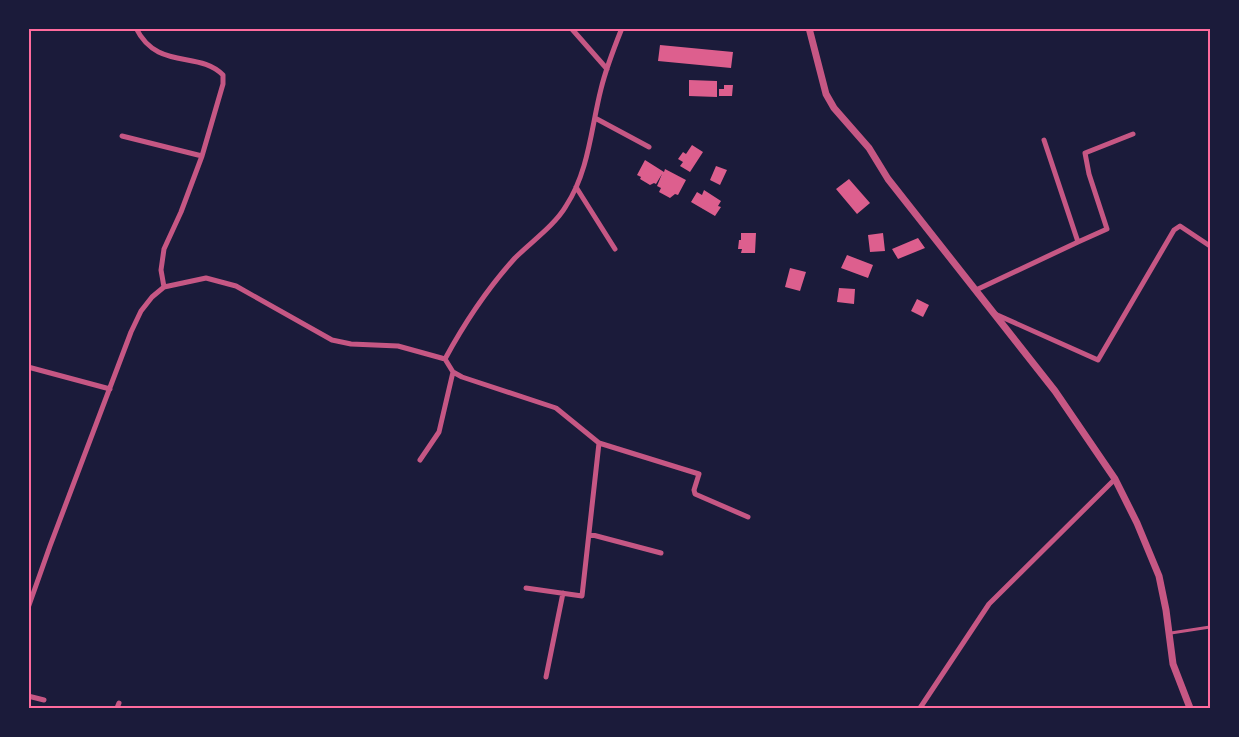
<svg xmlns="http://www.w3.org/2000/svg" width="1239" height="737" viewBox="0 0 1239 737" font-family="Literata,serif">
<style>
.building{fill:#dd5f8e}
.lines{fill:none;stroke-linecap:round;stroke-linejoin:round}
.service{stroke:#c65784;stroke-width:3}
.minor{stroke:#c65784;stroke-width:5}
.tertiary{stroke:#c65784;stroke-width:7}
.neatline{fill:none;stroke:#ff6b9d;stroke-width:2}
</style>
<rect width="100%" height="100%" fill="#1b1b3a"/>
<path class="building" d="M660,45L733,52L731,68L658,61Z
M689,80L717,81V97L689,96Z
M724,85H733L732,96H719V89H724Z
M692,145L703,152L690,172L680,166L683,162L678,159L683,152L686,154Z
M645,160L664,172L665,169L686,180L678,195L675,194L670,198L659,192L661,188L657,186L662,174L656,184L654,183L650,185L640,179L641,177L637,175Z
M716,166L727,170L720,185L710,180Z
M849,179L870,203L857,214L836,189Z
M704,190L721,201L718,206L721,207L715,216L691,202L697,192L702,195Z
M741,233H756L755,253H741L742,249H738L739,240H741Z
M883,233L885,251L870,252L868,235Z
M918,238L925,248L898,259L892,249Z
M847,255L873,265L868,278L841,268Z
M790,268L806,272L800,291L785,287Z
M839,288L855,289L854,304L837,302Z
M917,299L929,305L923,317L911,311Z"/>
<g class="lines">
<path class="service" d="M1171,633L1210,627"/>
<path class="minor" d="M136,28C157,71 199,50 223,75V84L202,156L181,212L164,249L161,270L164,287
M571,28L607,69
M595,118L649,147
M122,136L202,156
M576,187L615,249
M1078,242L1107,229L1089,174L1085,153L1133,134
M976,290L1078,242L1044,140
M995,314L1098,360L1174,230L1180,226L1210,246
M445,359C465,322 487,289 515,258C531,242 555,225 566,206C589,171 591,128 601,89C606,68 614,48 622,28
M28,367L110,389
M420,460L439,432L453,372
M589,534L661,553
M526,588L582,596L599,443
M28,608L50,546L131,332L141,311L152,297L164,287L206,278L236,286L332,340L351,344L398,346L445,359L453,372L462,377L556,408L599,443L699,474L694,490L695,494L748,517
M546,677L563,593
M28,696L44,700
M117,708L119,703
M920,708L989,604L1115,479"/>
<path class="tertiary" d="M809,28L826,94L834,108L869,148L888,179L1055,391L1115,479L1137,523L1159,576L1166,610L1173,664L1190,708"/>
</g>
<rect width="1239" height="737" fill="none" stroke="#1b1b3a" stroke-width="60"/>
<rect x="30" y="30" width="1179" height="677" class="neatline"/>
</svg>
